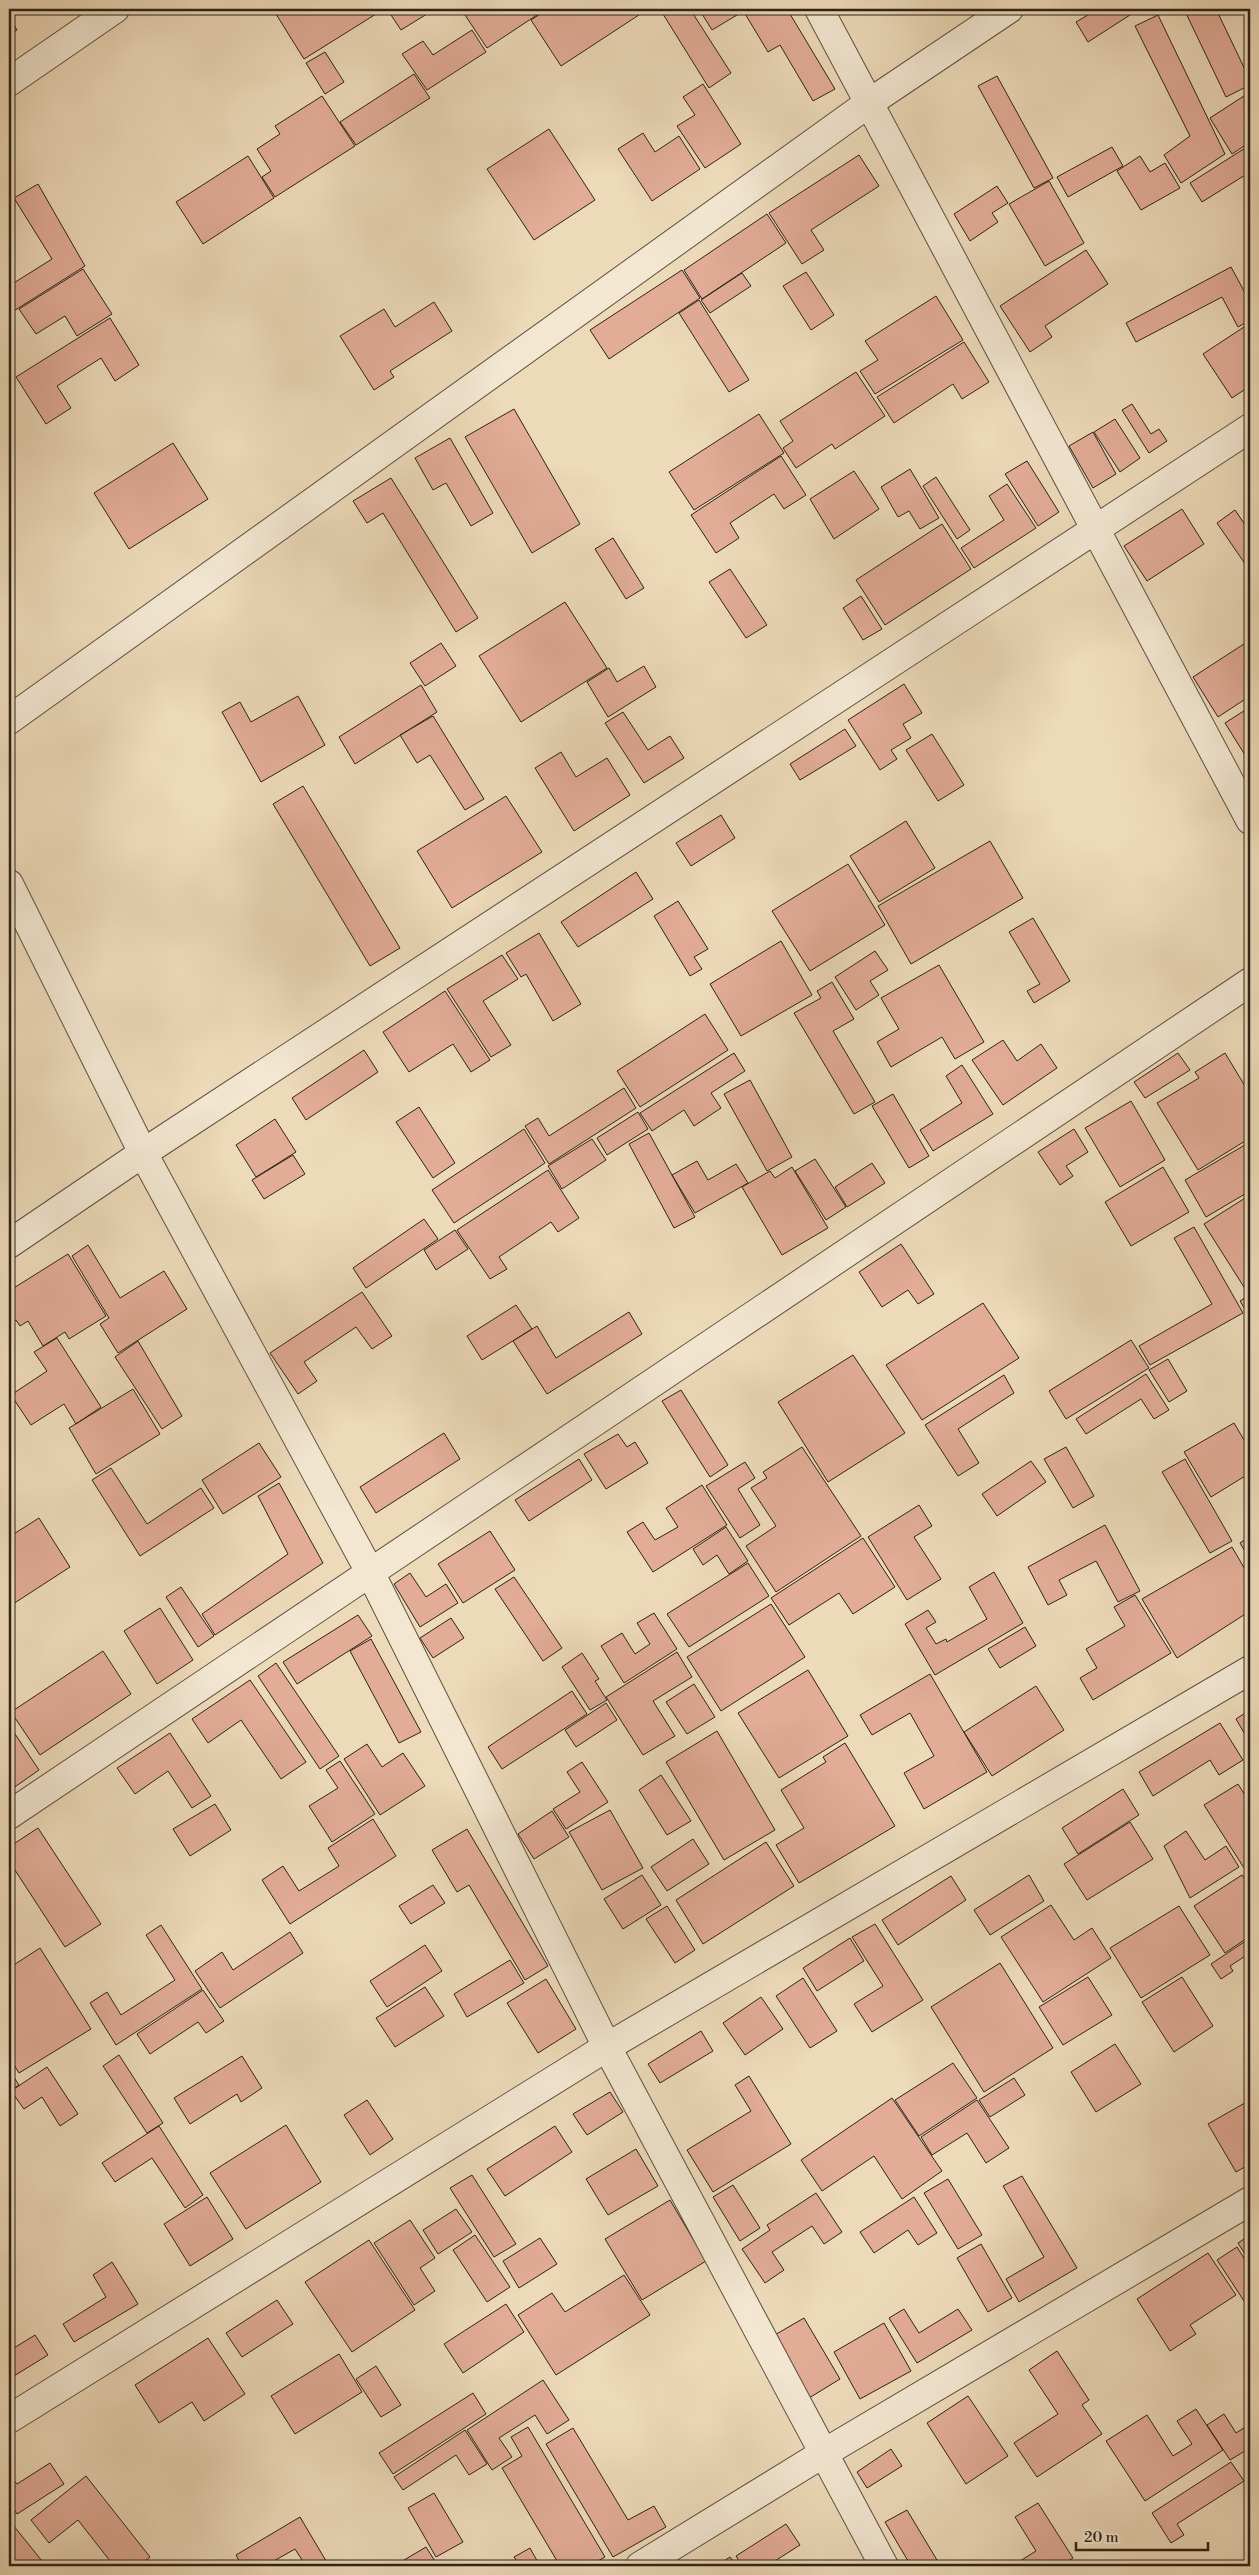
<svg xmlns="http://www.w3.org/2000/svg" width="1259" height="2575" viewBox="0 0 1259 2575" font-family="'Libre Bodoni',serif">
<style>
.building{fill:#e2ac97;stroke:#2c231a}
.lines{fill:none;stroke-linecap:round;stroke-linejoin:round}
.minor-casing{stroke:#5c5142;stroke-width:30}
.minor{stroke:#f3e7d2;stroke-width:28}
</style>
<rect width="100%" height="100%" fill="#eddab9"/>
<filter id="stains"><feTurbulence type="fractalNoise" baseFrequency=".004" numOctaves="4"/><feColorMatrix values="0 0 0 0 .2 0 0 0 0 .09 0 0 0 0 .02 0 0 0 .5 -.17"/></filter>
<radialGradient id="worn" r=".72"><stop offset=".6" stop-color="#630" stop-opacity="0"/><stop offset="1" stop-color="#630" stop-opacity=".3"/></radialGradient>
<path class="building" d="M36,9H48L40,14Z
M283,9H373L376,14L304,59L276,14Z
M387,9H435L401,30Z
M461,9H546L487,48Z
M548,9H648L561,66L531,20Z
M671,9H690L731,73L709,88L663,14Z
M699,9H747L712,30Z
M749,9H787L835,89L813,101L780,45L768,52L744,12Z
M1098,9H1126L1130,15L1088,42L1076,22Z
M1184,9H1216L1250,80V85L1226,97Z
M1158,15L1225,154L1181,183L1164,155L1190,136L1135,26Z
M9,17L17,30L9,35Z
M472,30L486,52L427,90L402,54L423,41L433,55Z
M325,52L344,82L325,94L306,63Z
M414,74L430,98L356,145L340,122Z
M997,76L1053,178L1034,188L978,86Z
M703,84L741,144L705,168L677,126L695,115L683,97Z
M1250,92V142L1232,154L1210,118Z
M322,96L355,146L275,197L262,177L271,171L257,149L280,134L275,126Z
M549,129L595,200L534,240L487,169Z
M643,133L655,152L679,136L700,169L652,201L618,149Z
M1250,145V172L1202,202L1190,183Z
M1112,147L1123,166L1068,197L1057,177Z
M859,155L879,186L811,230L824,250L802,264L769,213Z
M248,156L274,198L203,244L176,202Z
M1140,156L1150,172L1165,163L1180,188L1141,210L1117,171Z
M1049,181L1084,243L1045,266L1009,204Z
M38,184L85,266L9,314V286L52,259L14,198Z
M997,186L1008,203L992,213L998,222L970,241L954,214Z
M767,214L786,243L702,299L684,270Z
M1086,250L1108,284L1045,326L1052,337L1030,352L1000,306Z
M1231,267L1250,302V320L1238,327L1222,297L1136,342L1126,323Z
M83,269L112,314L77,336L65,316L36,334L19,309Z
M682,270L700,298L609,359L590,330Z
M806,272L834,315L811,330L783,286Z
M742,273L751,286L710,313L701,300Z
M936,296L963,340L875,394L860,371L878,360L865,341Z
M699,300L749,380L729,392L679,313Z
M434,302L452,331L390,371L394,377L374,390L340,336L384,309L395,327Z
M110,318L139,365L115,381L101,358L57,386L71,408L46,424L16,377Z
M1250,323V386L1232,398L1203,354Z
M964,342L989,382L962,399L953,384L894,423L877,397Z
M856,372L885,416L835,449L832,444L796,468L783,448L793,441L780,421Z
M1132,404L1151,434L1159,429L1167,441L1149,453L1122,410Z
M514,409L580,524L532,553L465,437Z
M759,414L784,453L694,510L669,472Z
M1115,419L1140,458L1120,472L1094,432Z
M1093,432L1116,474L1093,488L1069,446Z
M450,438L493,513L471,526L446,483L433,490L415,458Z
M173,443L208,499L129,549L94,493Z
M781,456L806,495L784,509L774,494L730,523L739,538L716,553L691,515Z
M1027,461L1059,512L1038,526L1005,474Z
M910,469L939,518L920,529L909,511L898,517L881,487Z
M854,471L879,509L834,539L810,499Z
M936,477L970,530L957,539L923,486Z
M391,478L478,618L456,632L383,513L367,523L353,501Z
M1007,484L1036,528L974,568L961,548L1004,520L989,496Z
M1182,509L1204,544L1147,581L1124,546Z
M1235,510L1250,532V571L1217,523Z
M942,524L971,569L885,625L856,580Z
M613,538L644,588L626,599L595,549Z
M730,569L767,625L746,638L709,582Z
M861,596L882,629L863,640L843,608Z
M565,602L607,668L521,722L479,656Z
M1250,640V696L1218,717L1193,677Z
M441,643L456,666L425,686L410,663Z
M644,666L656,687L608,717L587,682L609,668L617,682Z
M904,684L922,713L903,724L911,738L891,750L897,759L880,770L848,720Z
M421,685L437,712L355,764L339,737Z
M298,696L325,745L261,782L222,712L240,702L251,722Z
M1250,707V751L1245,755L1225,723Z
M623,712L648,750L670,736L684,758L644,783L605,723Z
M433,716L484,799L465,810L430,755L417,763L400,735Z
M845,729L856,746L800,780L790,764Z
M932,734L964,785L938,801L906,750Z
M561,752L576,777L607,758L630,795L574,831L535,768Z
M303,786L400,948L370,966L273,804Z
M506,796L542,852L452,908L417,851Z
M721,815L735,838L691,866L676,843Z
M906,821L935,868L879,902L850,856Z
M990,841L1023,898L911,964L878,906Z
M848,864L885,925L810,971L772,911Z
M636,872L653,899L578,947L561,922Z
M678,901L708,949L694,957L702,969L690,976L654,916Z
M1033,918L1070,981L1034,1003L1027,991L1040,984L1009,932Z
M539,933L581,1004L553,1021L526,974L521,977L506,953Z
M781,941L812,995L741,1036L710,984Z
M875,951L888,970L870,981L879,995L856,1010L835,977Z
M502,955L518,979L483,1001L511,1045L491,1057L447,989Z
M939,965L984,1042L955,1059L942,1037L891,1067L877,1042L899,1029L881,998Z
M832,982L854,1019L833,1031L875,1102L854,1114L794,1013L821,998L817,991Z
M445,991L490,1060L471,1072L453,1044L409,1072L383,1032Z
M705,1014L728,1050L640,1107L617,1071Z
M1003,1040L1017,1061L1041,1044L1057,1068L1003,1105L972,1060Z
M364,1050L378,1072L306,1120L292,1098Z
M734,1053L745,1071L711,1093L721,1108L694,1126L684,1110L652,1131L640,1113Z
M1178,1053L1190,1070L1145,1098L1134,1082Z
M1225,1053L1248,1091L1250,1090V1138L1198,1170L1157,1103L1199,1078L1195,1072Z
M962,1065L993,1114L933,1151L920,1130L962,1103L946,1076Z
M750,1080L792,1157L767,1171L724,1094Z
M624,1088L636,1108L549,1164L525,1126L538,1118L549,1136Z
M893,1094L929,1156L909,1168L872,1106Z
M1131,1101L1165,1160L1120,1187L1085,1128Z
M419,1107L455,1163L433,1178L396,1122Z
M638,1112L648,1129L607,1155L597,1138Z
M275,1119L296,1152L256,1177L236,1145Z
M524,1129L545,1163L454,1223L432,1190Z
M1074,1129L1088,1152L1066,1166L1073,1176L1060,1185L1038,1152Z
M649,1133L695,1217L674,1228L629,1144Z
M592,1139L606,1160L562,1189L548,1166Z
M1250,1142V1191L1206,1217L1185,1180Z
M293,1155L305,1174L264,1199L252,1180Z
M815,1159L846,1207L826,1220L795,1171Z
M697,1161L708,1180L736,1164L748,1183L695,1213L672,1175Z
M872,1163L885,1183L847,1207L835,1187Z
M792,1167L828,1228L782,1255L742,1187L770,1171L775,1178Z
M1163,1167L1189,1212L1131,1246L1105,1202Z
M548,1170L579,1218L558,1232L551,1222L499,1257L507,1269L490,1279L457,1230Z
M1250,1195V1318L1240,1301L1249,1295L1204,1224Z
M424,1219L438,1239L366,1288L353,1268Z
M1194,1227L1243,1313L1150,1365L1139,1346L1212,1304L1174,1238Z
M455,1230L468,1249L436,1270L424,1250Z
M901,1244L934,1294L918,1304L908,1290L882,1307L859,1272Z
M88,1245L120,1298L164,1271L187,1309L118,1353L100,1324L109,1318L72,1256Z
M68,1254L106,1316L69,1339L65,1332L43,1346L28,1321L20,1326L16,1320L9,1324V1291Z
M362,1292L392,1336L372,1349L356,1327L304,1362L317,1381L298,1394L270,1353Z
M983,1303L1019,1358L922,1420L886,1365Z
M516,1305L532,1329L482,1360L467,1336Z
M629,1312L642,1334L547,1394L513,1341L537,1326L556,1358Z
M57,1338L101,1407L76,1424L64,1404L31,1425L11,1395L47,1371L34,1352Z
M1131,1340L1149,1368L1066,1419L1049,1391Z
M138,1341L182,1416L162,1429L115,1357Z
M853,1355L905,1433L828,1482L778,1402Z
M1168,1359L1187,1391L1169,1402L1149,1370Z
M1146,1374L1169,1410L1154,1419L1141,1399L1086,1434L1076,1419Z
M1004,1375L1014,1393L958,1429L979,1463L958,1476L925,1425Z
M133,1389L160,1434L96,1474L69,1428Z
M681,1390L728,1465L710,1477L662,1401Z
M9,1406L13,1413L9,1416Z
M1250,1414V1426L1245,1417Z
M1234,1423L1250,1450V1473L1211,1497L1184,1452Z
M444,1433L460,1459L376,1513L360,1487Z
M618,1434L627,1447L635,1442L648,1463L606,1489L584,1454Z
M259,1443L281,1477L223,1514L202,1480Z
M802,1447L861,1536L776,1592L746,1546L776,1526L751,1488L767,1478L763,1472Z
M1066,1447L1094,1496L1073,1508L1044,1459Z
M579,1459L592,1480L529,1521L515,1500Z
M1185,1459L1232,1541L1210,1553L1162,1472Z
M1031,1461L1046,1482L997,1516L982,1494Z
M745,1462L755,1478L738,1489L760,1525L740,1538L706,1486Z
M111,1468L147,1524L201,1488L214,1508L140,1556L92,1480Z
M279,1483L323,1563L215,1635L202,1614L288,1554L258,1496Z
M702,1485L727,1525L653,1572L627,1532L643,1522L655,1540L678,1527L666,1508Z
M919,1505L932,1526L914,1537L941,1579L907,1600L868,1537Z
M39,1518L70,1567L13,1604L9,1598V1537Z
M1105,1525L1140,1591L1118,1602L1096,1561L1059,1580L1067,1595L1048,1605L1028,1567Z
M726,1527L748,1561L729,1574L717,1555L703,1565L693,1549Z
M490,1531L515,1570L463,1603L438,1564Z
M1250,1536V1560L1240,1543Z
M863,1538L895,1587L853,1614L839,1593L789,1625L771,1598Z
M1232,1547L1250,1578V1611L1177,1658L1142,1599Z
M748,1563L769,1596L689,1647L667,1614Z
M994,1572L1023,1623L935,1675L905,1624L928,1610L936,1622L926,1628L936,1644L946,1639L947,1642L987,1619L969,1587Z
M410,1573L426,1597L446,1584L458,1603L420,1627L394,1584Z
M514,1577L562,1648L543,1661L495,1589Z
M181,1587L214,1636L198,1647L166,1597Z
M1135,1595L1171,1653L1093,1700L1080,1678L1097,1668L1086,1649L1125,1626L1114,1607Z
M771,1604L805,1657L721,1711L687,1657Z
M160,1608L193,1660L157,1684L124,1631Z
M654,1613L677,1649L624,1683L601,1646L622,1633L635,1654L650,1644L637,1623Z
M358,1615L372,1636L297,1684L283,1662Z
M451,1618L464,1638L433,1658L420,1638Z
M1025,1627L1036,1646L1000,1668L988,1649Z
M371,1639L421,1732L399,1743L350,1651Z
M103,1651L131,1694L40,1755L11,1712Z
M677,1652L692,1677L653,1701L675,1736L643,1755L606,1697Z
M582,1653L599,1679L595,1681L607,1700L590,1710L562,1667Z
M276,1663L339,1756L320,1769L258,1676Z
M808,1670L848,1736L779,1778L738,1713Z
M930,1674L987,1772L924,1809L904,1773L934,1756L910,1713L872,1735L860,1715Z
M250,1680L306,1762L281,1779L241,1720L208,1743L192,1719Z
M694,1684L715,1717L687,1734L666,1702Z
M1036,1686L1064,1730L992,1776L964,1732Z
M572,1691L587,1714L502,1769L488,1747Z
M606,1703L617,1720L576,1747L565,1730Z
M1250,1710V1743L1236,1719Z
M1220,1723L1243,1760L1219,1775L1210,1760L1153,1796L1139,1772Z
M9,1725L39,1770L9,1791Z
M717,1731L775,1830L724,1860L666,1762Z
M170,1733L211,1796L192,1808L168,1771L135,1794L117,1768Z
M845,1743L895,1826L799,1883L776,1845L804,1828L781,1790L826,1762L823,1757Z
M367,1744L382,1767L403,1753L425,1786L380,1815L344,1759Z
M340,1761L375,1814L332,1842L309,1806L338,1788L326,1770Z
M582,1762L608,1802L566,1829L553,1809L580,1792L567,1772Z
M661,1775L691,1821L667,1835L639,1790Z
M1238,1784L1250,1803V1864L1244,1868L1204,1805Z
M1123,1789L1139,1815L1078,1854L1062,1828Z
M215,1804L231,1830L190,1856L173,1829Z
M610,1810L643,1868L602,1890L569,1832Z
M552,1811L569,1837L534,1859L518,1834Z
M373,1819L396,1856L290,1924L262,1880L283,1866L299,1891L339,1866L328,1848Z
M1130,1822L1153,1859L1087,1900L1064,1864Z
M38,1828L101,1924L65,1947L9,1861V1847Z
M467,1829L548,1966L525,1980L469,1885L457,1892L432,1850Z
M1186,1831L1205,1860L1226,1846L1239,1867L1190,1898L1164,1846Z
M693,1839L709,1864L667,1891L651,1867Z
M766,1842L794,1886L703,1944L676,1900Z
M642,1875L661,1905L623,1929L604,1899Z
M1029,1875L1044,1901L990,1935L974,1910Z
M1242,1875L1250,1887V1936L1225,1953L1194,1906Z
M951,1876L966,1900L898,1945L882,1920Z
M433,1885L445,1903L411,1924L399,1906Z
M1051,1905L1074,1940L1092,1928L1111,1958L1043,2002L1001,1937Z
M667,1906L695,1950L675,1963L646,1919Z
M1179,1906L1210,1955L1141,1998L1110,1948Z
M875,1924L923,2000L872,2032L854,2004L883,1986L852,1937Z
M161,1925L202,1989L116,2045L90,2003L107,1992L121,2015L175,1980L146,1935Z
M290,1932L303,1953L220,2008L195,1971L222,1952L233,1970Z
M850,1938L864,1961L817,1991L803,1968Z
M1247,1940L1250,1944V1953L1230,1966L1233,1971L1221,1979L1211,1964Z
M425,1945L442,1971L387,2007L370,1981Z
M40,1948L91,2029L19,2073L9,2057V1968Z
M510,1960L524,1983L467,2017L454,1994Z
M1000,1963L1053,2048L984,2092L931,2007Z
M1088,1977L1112,2015L1063,2045L1039,2007Z
M1182,1977L1213,2026L1174,2052L1142,2002Z
M803,1978L837,2031L810,2048L776,1996Z
M546,1979L576,2029L538,2053L507,2003Z
M425,1987L444,2016L395,2047L376,2018Z
M203,1990L224,2021L206,2033L198,2022L150,2054L137,2034Z
M761,1997L783,2029L745,2055L723,2023Z
M701,2031L713,2051L660,2083L648,2064Z
M1115,2044L1141,2084L1096,2112L1071,2072Z
M119,2055L163,2123L147,2133L103,2066Z
M242,2056L262,2088L241,2102L237,2094L190,2124L174,2098Z
M953,2063L977,2098L919,2136L895,2100Z
M47,2067L78,2114L60,2126L42,2097L24,2109L11,2091Z
M9,2070L19,2085L9,2092Z
M749,2076L791,2144L713,2192L687,2150L751,2111L735,2085Z
M1014,2078L1025,2095L990,2117L979,2100Z
M610,2092L623,2112L587,2135L573,2114Z
M892,2098L942,2171L902,2199L874,2156L822,2191L801,2160Z
M367,2100L393,2139L370,2155L344,2115Z
M977,2100L1009,2148L986,2163L967,2133L932,2155L921,2137Z
M1250,2100V2164L1236,2172L1208,2124Z
M286,2125L321,2182L246,2229L210,2173Z
M159,2126L203,2195L185,2208L152,2158L115,2182L102,2163Z
M555,2126L572,2152L505,2196L487,2169Z
M636,2149L658,2186L608,2215L586,2179Z
M472,2175L516,2244L494,2257L450,2188Z
M1022,2176L1077,2268L1019,2302L1006,2279L1044,2257L1003,2186Z
M948,2179L982,2235L958,2249L924,2193Z
M733,2185L760,2228L740,2241L713,2197Z
M816,2193L842,2232L824,2244L812,2226L772,2252L784,2270L765,2283L742,2249L770,2230L767,2225Z
M207,2197L233,2239L190,2266L164,2224Z
M914,2197L937,2233L918,2245L908,2230L874,2253L860,2232Z
M670,2200L706,2261L642,2300L605,2239Z
M456,2209L472,2232L438,2254L423,2230Z
M410,2220L435,2258L420,2268L435,2291L414,2305L374,2243Z
M475,2235L510,2287L487,2302L453,2250Z
M1250,2235V2262L1238,2243Z
M540,2238L557,2264L519,2288L503,2261Z
M369,2240L415,2310L352,2352L305,2282Z
M981,2244L1012,2298L988,2312L957,2258Z
M1237,2247L1250,2268V2310L1217,2260Z
M1208,2253L1236,2295L1190,2325L1196,2334L1170,2351L1137,2299Z
M112,2262L138,2304L74,2342L63,2324L106,2297L93,2275Z
M624,2275L650,2315L556,2375L518,2315L552,2293L565,2312Z
M9,2291L13,2299L9,2302Z
M277,2300L293,2324L242,2357L226,2333Z
M506,2304L524,2332L463,2373L444,2344Z
M904,2309L919,2333L958,2309L972,2330L917,2363L889,2318Z
M804,2318L840,2379L809,2398L773,2336Z
M884,2323L911,2371L860,2399L834,2352Z
M35,2335L48,2355L9,2379V2351Z
M208,2338L245,2394L204,2421L192,2402L159,2423L135,2385Z
M1057,2351L1089,2400L1082,2405L1102,2434L1037,2477L1014,2443L1058,2414L1029,2370Z
M339,2354L362,2392L295,2434L271,2396Z
M376,2366L401,2405L381,2417L356,2379Z
M543,2380L569,2420L547,2434L535,2415L499,2438L512,2457L492,2470L467,2430Z
M473,2393L486,2414L393,2474L379,2453Z
M968,2396L1008,2456L966,2484L927,2423Z
M1196,2409L1223,2450L1145,2501L1106,2441L1147,2415L1173,2456L1192,2444L1177,2421Z
M1224,2414L1236,2433L1250,2424V2448L1230,2460L1207,2425Z
M528,2427L605,2557L589,2566H560L502,2468L522,2456L511,2437Z
M573,2428L628,2520L654,2506L666,2527L613,2557L546,2444Z
M465,2430L487,2464L469,2475L456,2455L403,2490L394,2477Z
M891,2449L902,2466L867,2488L857,2472Z
M1231,2462L1244,2481L1177,2524L1184,2535L1171,2543L1152,2513Z
M50,2463L64,2484L17,2514L9,2502V2475L17,2484Z
M86,2476L150,2557L139,2566H114L78,2520L49,2543L31,2520Z
M434,2493L463,2542L436,2557L408,2508Z
M1038,2503L1073,2558L1060,2566H1012L1036,2551L1015,2517Z
M907,2510L940,2565L911,2566L885,2522Z
M300,2517L329,2566H306L295,2549L265,2566H242L236,2555Z
M9,2520L46,2566H14L9,2560Z
M786,2524L800,2545L767,2566H742L736,2556Z
M426,2547L438,2566H394Z
M530,2548L540,2566H520L514,2557Z
M730,2557L737,2566H716Z"/>
<g class="lines">
<g class="minor-casing">
<path id="minor" d="M819,9L1250,820
M9,82L115,9
M9,720L869,103L1009,9
M9,884L143,1153L370,1572L607,2047L884,2566
M9,1244L143,1153L1250,428
M9,1815L1250,982
M9,2419L607,2047L1250,1670
M640,2566L824,2453L1250,2201"/>
</g>
<use href="#minor" class="minor"/>
</g>
<rect width="1259" height="2575" fill="none" stroke="#eddab9" stroke-width="30"/>
<rect x="10" y="10" width="1239" height="2555" fill="none" stroke="#2c231a" stroke-width="2.5"/>
<rect x="15" y="15" width="1229" height="2545" fill="none" stroke="#2c231a"/>
<path d="M1076 2542v8h132v-8" fill="none" stroke="#2c231a" stroke-width="2.5"/>
<text x="1084" y="2542" font-size="15" fill="#2c231a" stroke="#f3e7d2" stroke-width="4" paint-order="stroke">20 m</text>
<rect width="100%" height="100%" filter="url(#stains)"/>
<rect width="100%" height="100%" fill="url(#worn)"/>
</svg>
